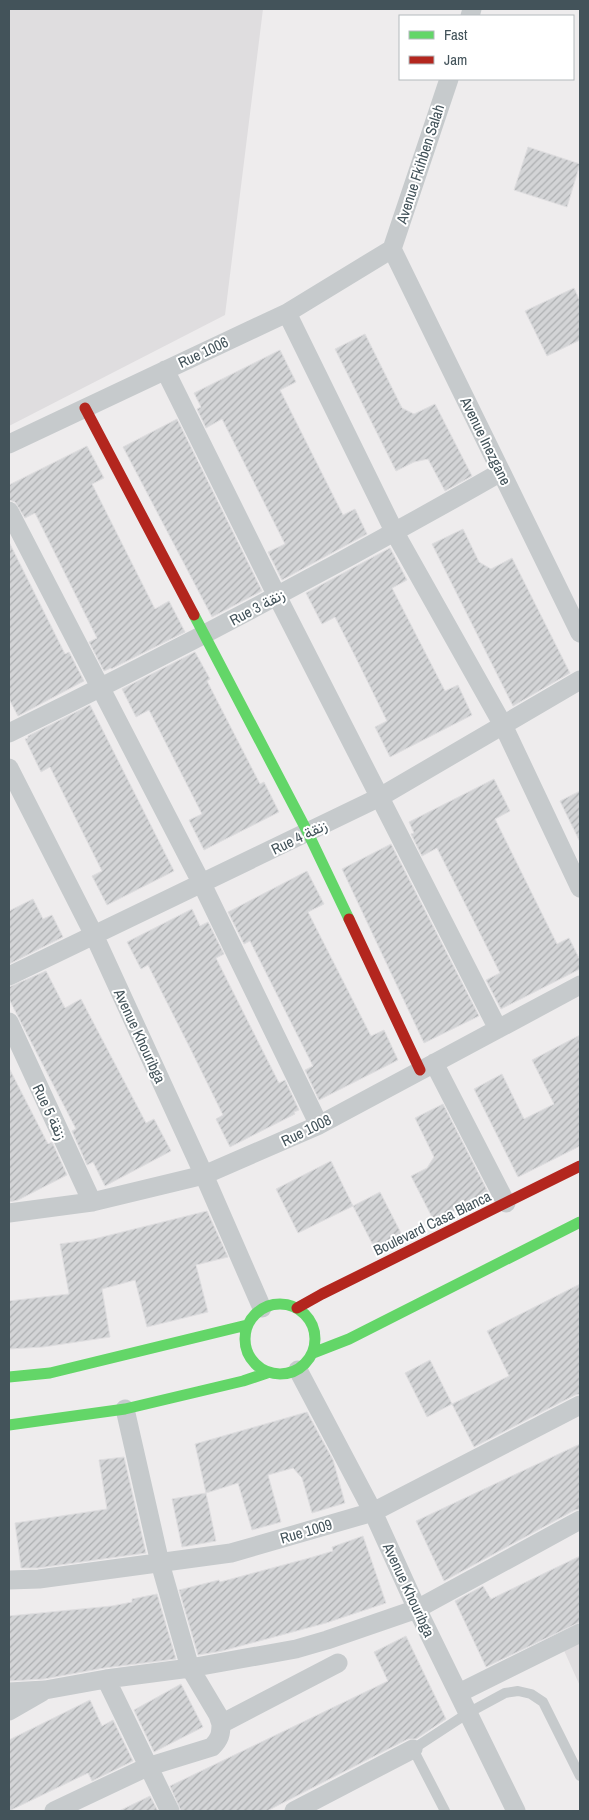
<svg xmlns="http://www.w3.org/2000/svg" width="589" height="1820" viewBox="0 0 589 1820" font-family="'Archivo Narrow',Vazirmatn,sans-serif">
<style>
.education{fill:#dfdddf}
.building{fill:url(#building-hatch);stroke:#dfdee0}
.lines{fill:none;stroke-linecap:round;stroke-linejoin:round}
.lane{stroke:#c6cacc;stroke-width:10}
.street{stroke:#c6cacc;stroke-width:19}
.fast{stroke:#63d668;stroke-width:11}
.jam{stroke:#b3261e;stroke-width:11}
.labels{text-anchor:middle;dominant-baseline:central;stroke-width:4;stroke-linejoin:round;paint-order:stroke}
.street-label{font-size:15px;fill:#43535a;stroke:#fff}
</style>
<defs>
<pattern id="building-hatch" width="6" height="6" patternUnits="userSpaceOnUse" patternTransform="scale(1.25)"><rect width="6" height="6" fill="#d3d4d6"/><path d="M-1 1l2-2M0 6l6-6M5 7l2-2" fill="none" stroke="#adafb1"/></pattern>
</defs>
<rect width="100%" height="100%" fill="#eeeced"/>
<path class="education" d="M9,9H263L225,315L9,426Z
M580,1637V1686L562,1646Z"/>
<path class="building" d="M528,147L580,164L567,207L514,190Z
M574,288L580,301V340L547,356L525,311Z
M365,334L402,408L414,414L435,404L472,476L445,491L428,459L414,462L396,471L335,349Z
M280,350L296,382L280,390L343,515L355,509L367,534L282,580L268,552L285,544L222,419L206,428L197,409L201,407L194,393Z
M177,419L262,591L212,617L123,447Z
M87,446L104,478L92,484L155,609L169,601L185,632L111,669V668L104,671L89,642L97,638L35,513L25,518L15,502L9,500V485Z
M463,529L479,562L491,569L512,558L570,673L513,706L432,544Z
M9,542L65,654L69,652L84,681L18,716L9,699Z
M390,548L407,580L392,588L445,691L458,685L472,715L390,757L375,727L387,721L355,656L335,617L322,624L306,593Z
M195,652L210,679L207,681L260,784L264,782L279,812L204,850L189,820L202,814L149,710L136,717L122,689Z
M90,705L174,871L107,905L92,876L102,871L50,767L41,772L25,739L28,738V736Z
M494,779L510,811L495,819L557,944L569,938L580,960V969L501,1009L486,980L500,973L437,848L422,856L411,834L414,833L409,822Z
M580,791V842L560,801Z
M391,844L479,1016L424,1043L342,869Z
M307,871L324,904L308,912L371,1036L384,1030L398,1060L319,1100L305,1070L313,1066L250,941L244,944L228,912Z
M33,899L43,919L52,915L63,937L9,964V911Z
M192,909L200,926L208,922L224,954L216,958L279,1083L285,1080L299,1110L294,1112L295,1114L230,1147L216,1119L223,1115L191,1050L148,965L141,969L127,942Z
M46,971L65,1008L81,999L146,1123L154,1119L171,1151L105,1186L93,1162L87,1165L72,1131L76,1129L9,999V987Z
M580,1035V1146L518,1177L474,1089L502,1074L524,1119L554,1104L532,1060Z
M9,1068L48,1144L52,1142L67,1175L18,1200L9,1202Z
M443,1104L489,1194L434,1221L411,1176L427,1168L434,1157L415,1118Z
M331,1161L353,1206L298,1233L276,1189Z
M380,1192L402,1235L375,1249L353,1206Z
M207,1211L228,1257L196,1265L208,1312L147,1327L135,1280L102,1289L110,1337L43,1347L9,1349V1301L69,1294L60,1244L94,1239Z
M580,1284V1394L575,1395L474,1447L452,1404L509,1376L487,1331Z
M430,1360L452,1404L427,1417L405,1373Z
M307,1412L333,1460L345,1503L312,1513L302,1478L293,1468L268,1475L281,1522L252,1530L238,1483L206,1493L195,1444Z
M580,1444V1509L575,1510L444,1581L416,1521Z
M124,1457L146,1553L38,1568H21L15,1523L107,1509L99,1460Z
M206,1493L216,1541L182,1547L172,1499Z
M363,1536L386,1603L326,1623L222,1651L198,1655L179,1590L219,1580L220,1582L313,1557L333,1551L332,1547Z
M580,1556V1622L486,1667L455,1601L483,1586L491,1599Z
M157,1594L176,1659L104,1668L44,1679L9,1681V1616L112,1606L132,1602V1599Z
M406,1636L446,1719L416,1739H408L267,1811H181L170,1786L388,1681L374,1652Z
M181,1684L203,1727L154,1752L134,1710Z
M90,1700L102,1726L113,1720L133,1761L92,1781L88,1773L9,1811V1740Z
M150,1796L158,1811H119Z"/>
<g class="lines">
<path class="lane" d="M445,1811L413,1749L468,1713L505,1693L518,1691L531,1694L543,1702L580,1776"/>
<path class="street" d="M470,16L472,9
M392,249L580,633
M392,249L449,79
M287,313L395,533L503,725L580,888
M165,370L277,596L498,1029
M9,444L287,313L392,249
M9,511L201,882L319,1125
M9,733C176,651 340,564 501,472
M9,768L94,935L204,1175L262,1308
M9,976L380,797L580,680
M9,1022L92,1202
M434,1063L506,1203
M9,1213L92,1202L204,1175L319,1125L580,985
M298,1370L373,1512L417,1609L516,1811
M125,1409L160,1563L190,1668L296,1649L327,1640L417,1609L580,1520
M9,1580L39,1579L231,1553L373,1512L580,1405
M106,1679L170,1811
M9,1692L45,1690L106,1679L190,1668L218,1715L221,1724L338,1663
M459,1693L580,1633
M9,1711L42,1692
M54,1811L147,1767L212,1747C220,1739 221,1734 221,1724
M294,1811L413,1749"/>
<path class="fast" d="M194,615L308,833L349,919
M245 1339a35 35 0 1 1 70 0a35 35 0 1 1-70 0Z
M313,1353L349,1339L580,1222
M9,1377L50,1373L247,1325
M9,1425L125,1409L243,1381L267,1373"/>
<path class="jam" d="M85,408L194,615
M349,919L420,1070
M297,1308L322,1294L580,1166"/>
</g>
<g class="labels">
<g class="street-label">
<text transform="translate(420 164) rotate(-72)">Avenue Fkihben Salah</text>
<text transform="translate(203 352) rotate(-25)">Rue 1006</text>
<text transform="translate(486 441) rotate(64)">Avenue Inezgane</text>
<text transform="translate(257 607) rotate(-28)">Rue 3 زنقة</text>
<text transform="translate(299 837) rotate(-26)">Rue 4 زنقة</text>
<text transform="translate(140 1036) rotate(65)">Avenue Khouribga</text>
<text transform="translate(50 1112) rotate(65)">Rue 5 زنقة</text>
<text transform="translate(306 1130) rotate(-26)">Rue 1008</text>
<text transform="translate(432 1223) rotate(-26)">Boulevard Casa Blanca</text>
<text transform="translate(306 1531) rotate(-16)">Rue 1009</text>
<text transform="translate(409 1590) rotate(65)">Avenue Khouribga</text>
</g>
</g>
<rect width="589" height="1820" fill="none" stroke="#43535a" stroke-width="20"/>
<rect x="399" y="15" width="175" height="65" fill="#ffffff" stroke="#b4babd"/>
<rect x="409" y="31" width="25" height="8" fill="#63d668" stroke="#b4babd"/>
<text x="444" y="40" font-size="15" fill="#43535a">Fast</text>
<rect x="409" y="56" width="25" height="8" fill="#b3261e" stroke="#b4babd"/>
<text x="444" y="65" font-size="15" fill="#43535a">Jam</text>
</svg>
